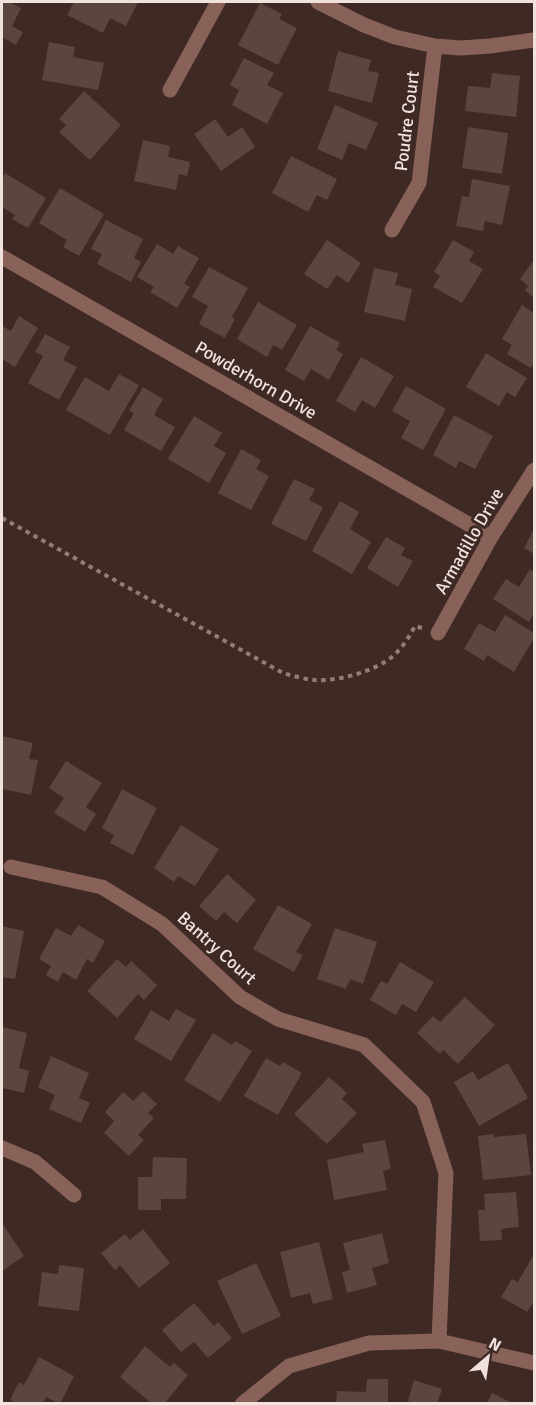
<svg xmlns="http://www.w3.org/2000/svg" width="536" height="1405" viewBox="0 0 536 1405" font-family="Signika,sans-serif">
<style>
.building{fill:#5c453f}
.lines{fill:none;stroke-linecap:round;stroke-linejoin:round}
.path{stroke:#907d78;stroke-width:4;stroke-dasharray:4.5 4.5;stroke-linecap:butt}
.minor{stroke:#886258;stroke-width:15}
.labels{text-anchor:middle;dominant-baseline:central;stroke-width:6;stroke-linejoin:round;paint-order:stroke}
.street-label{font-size:18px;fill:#f1e2de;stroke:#3f2924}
</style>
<rect width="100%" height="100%" fill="#3f2924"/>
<path class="building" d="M2,2H9L21,8L12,26L23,32L16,45L2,37Z
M74,2H138L126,26L110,18L103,33L67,15Z
M260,3L282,14L279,19L297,28L278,65L238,45Z
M49,42L75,47L73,57L104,63L98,90L42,80Z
M338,51L371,60L368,71L379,73L372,103L328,91Z
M244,58L274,73L267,85L283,93L267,124L232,105L239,90L230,85Z
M492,73L520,76L516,117L465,111L468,86L490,88Z
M84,91L121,125L90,160L59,132L66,125L59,119Z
M335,105L378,123L366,150L349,143L342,160L317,149Z
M215,119L228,137L242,127L255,147L221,171L194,134Z
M468,127L508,133L502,174L462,168Z
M143,140L170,146L168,157L190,162L187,176L179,174L176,190L134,181Z
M291,156L337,179L327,200L317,195L308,212L272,193Z
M5,173L46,198L28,228L12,219L15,215L2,207V180Z
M472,179L510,186L502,225L485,221L483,231L456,226L462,196L469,197Z
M60,188L104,214L79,256L63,247L67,240L39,223Z
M106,220L143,239L134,258L141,262L131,282L97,264L102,254L91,249Z
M327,240L361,263L348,283L337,275L327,289L304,274Z
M453,240L474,252L469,261L483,269L462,303L433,287L440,276L434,272Z
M157,244L173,254L178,246L199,258L184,284L190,287L177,308L150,292L154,287L137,277Z
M534,260V298L525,290L528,286L520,279Z
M209,267L248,288L232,317L235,319L225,338L199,324L208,306L192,297Z
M374,268L398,273L395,285L412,289L405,321L364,312Z
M258,302L297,325L282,350L273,345L267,357L237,339Z
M522,305L534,313V362L531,368L507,354L512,345L502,339Z
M19,316L38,328L15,367L2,359V326L11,331Z
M310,326L340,343L336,350L343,354L329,380L311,369L304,381L285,370Z
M45,334L70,347L63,360L77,367L59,400L28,383L43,356L35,352Z
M486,353L527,378L515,397L507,392L499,406L466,387Z
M361,357L394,376L375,408L362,400L355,412L336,401Z
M119,374L139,385L110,435L66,410L85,377L109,391Z
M406,386L446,409L423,450L401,438L410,421L392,411Z
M143,387L163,399L154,415L175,427L161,451L124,430L134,413L129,411Z
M454,415L493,436L475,469L459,461L456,468L433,455Z
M194,416L222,433L214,446L226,453L209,483L168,459Z
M241,449L261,460L256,469L269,476L251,510L218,493Z
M294,479L315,489L309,500L323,507L306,541L271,524Z
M340,501L359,512L350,529L371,542L352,574L312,551Z
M534,529V554L524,548Z
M386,537L405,548L401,555L413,561L398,587L367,568Z
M530,569L534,572V612L529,622L493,599L506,579L519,587Z
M505,615L534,633V638L514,672L487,655L484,661L464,649L479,623L495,632Z
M2,736L33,743L29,759L38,760L31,795L2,789Z
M66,761L102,783L86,807L96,814L85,832L54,813L64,798L49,788Z
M122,789L157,808L133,855L110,843L114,835L102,828Z
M181,825L219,849L195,886L178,876L174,882L154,868Z
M227,874L256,900L237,923L224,912L216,921L199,906Z
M278,905L312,924L296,952L303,955L294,972L253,949Z
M78,925L105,941L93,963L87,959L76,980L63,972L58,982L46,975L51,966L39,959L56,928L71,936Z
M2,926L24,931L15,979L2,977Z
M335,928L377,942L363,984L350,979L346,989L317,979Z
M117,959L126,967L131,961L157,985L144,1000L138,994L117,1018L87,991Z
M400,962L434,982L416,1012L402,1004L396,1015L370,1000L381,981L387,984Z
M465,997L495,1025L458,1064L443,1050L440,1054L417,1033L433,1016L440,1022Z
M176,1009L196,1020L171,1061L134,1039L151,1010L169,1021Z
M2,1027L27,1033L19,1068L29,1071L24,1093L2,1088Z
M213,1033L232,1045L235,1041L252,1051L220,1102L184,1080Z
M51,1056L89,1073L79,1098L90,1103L81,1123L49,1109L55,1095L38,1087Z
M266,1058L280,1066L283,1062L302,1073L278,1115L244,1096Z
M508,1063L528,1098L479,1126L454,1082L473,1071L478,1080Z
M329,1077L347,1093L342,1099L357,1113L327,1144L294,1114Z
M143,1091L157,1104L148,1113L154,1118L138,1135L144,1140L129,1156L104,1133L114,1121L105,1112L123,1092L133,1101Z
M494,1134V1137L526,1134L531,1175L483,1180L478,1136Z
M385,1140L391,1169L383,1171L387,1190L334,1200L327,1160L364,1152L362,1144Z
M153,1157L187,1158L186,1199H161V1210H138V1177H152Z
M516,1192L519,1227L501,1229L502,1240L480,1241L478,1210H485L484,1194Z
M2,1223L24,1256L2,1271Z
M143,1229L170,1263L139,1288L120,1265L115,1270L101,1253L125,1234L130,1240Z
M382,1233L389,1263L372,1268L377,1285L347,1293L342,1272L350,1270L343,1243Z
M319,1242L333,1299L313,1304L310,1293L291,1298L280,1252Z
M534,1254V1306L532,1304L527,1312L501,1297L512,1279L518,1282Z
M256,1263L281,1316L242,1334L217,1281Z
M59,1265L84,1268L79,1311L38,1306L42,1272L58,1274Z
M194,1303L214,1326L218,1322L232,1338L208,1358L194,1342L181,1352L162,1330Z
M145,1346L170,1367L174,1363L188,1375L164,1404H152L120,1377Z
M39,1357L74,1376L60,1404L46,1397L43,1404H18L10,1400L19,1382L24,1385Z
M367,1379H388V1404H336L337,1391L366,1392Z
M414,1380L442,1389L437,1404H415L408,1401Z
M492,1393L514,1404H487Z"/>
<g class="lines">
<path class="path" d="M2,518L283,673C293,676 304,679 314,680C337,682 376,671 393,656C403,647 409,637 415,626L422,628"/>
<path class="minor" d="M318,2L364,25L395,37L435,46L461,48L490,46L534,40
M170,90L218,2
M392,230L419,183L435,46
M2,257L491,537
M438,633L491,537L534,470
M11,867L102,887L162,924L240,997L278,1019L364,1045L423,1102L446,1173L439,1341
M2,1148L35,1162L74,1195
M242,1404L289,1366L369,1343L439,1341L534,1363"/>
</g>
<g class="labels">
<g class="street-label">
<text transform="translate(407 121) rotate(-83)">Poudre Court</text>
<text transform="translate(256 380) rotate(30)">Powderhorn Drive</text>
<text transform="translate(469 541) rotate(-60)">Armadillo Drive</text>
<text transform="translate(217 948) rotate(42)">Bantry Court</text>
</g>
</g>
<rect width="536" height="1405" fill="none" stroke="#f1e2de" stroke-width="6"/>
<g transform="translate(488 1357) rotate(29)" stroke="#3f2924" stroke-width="4.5" paint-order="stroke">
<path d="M0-4.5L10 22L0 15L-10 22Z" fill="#f1e2de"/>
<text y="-9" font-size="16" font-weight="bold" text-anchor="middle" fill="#f1e2de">N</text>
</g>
</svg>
